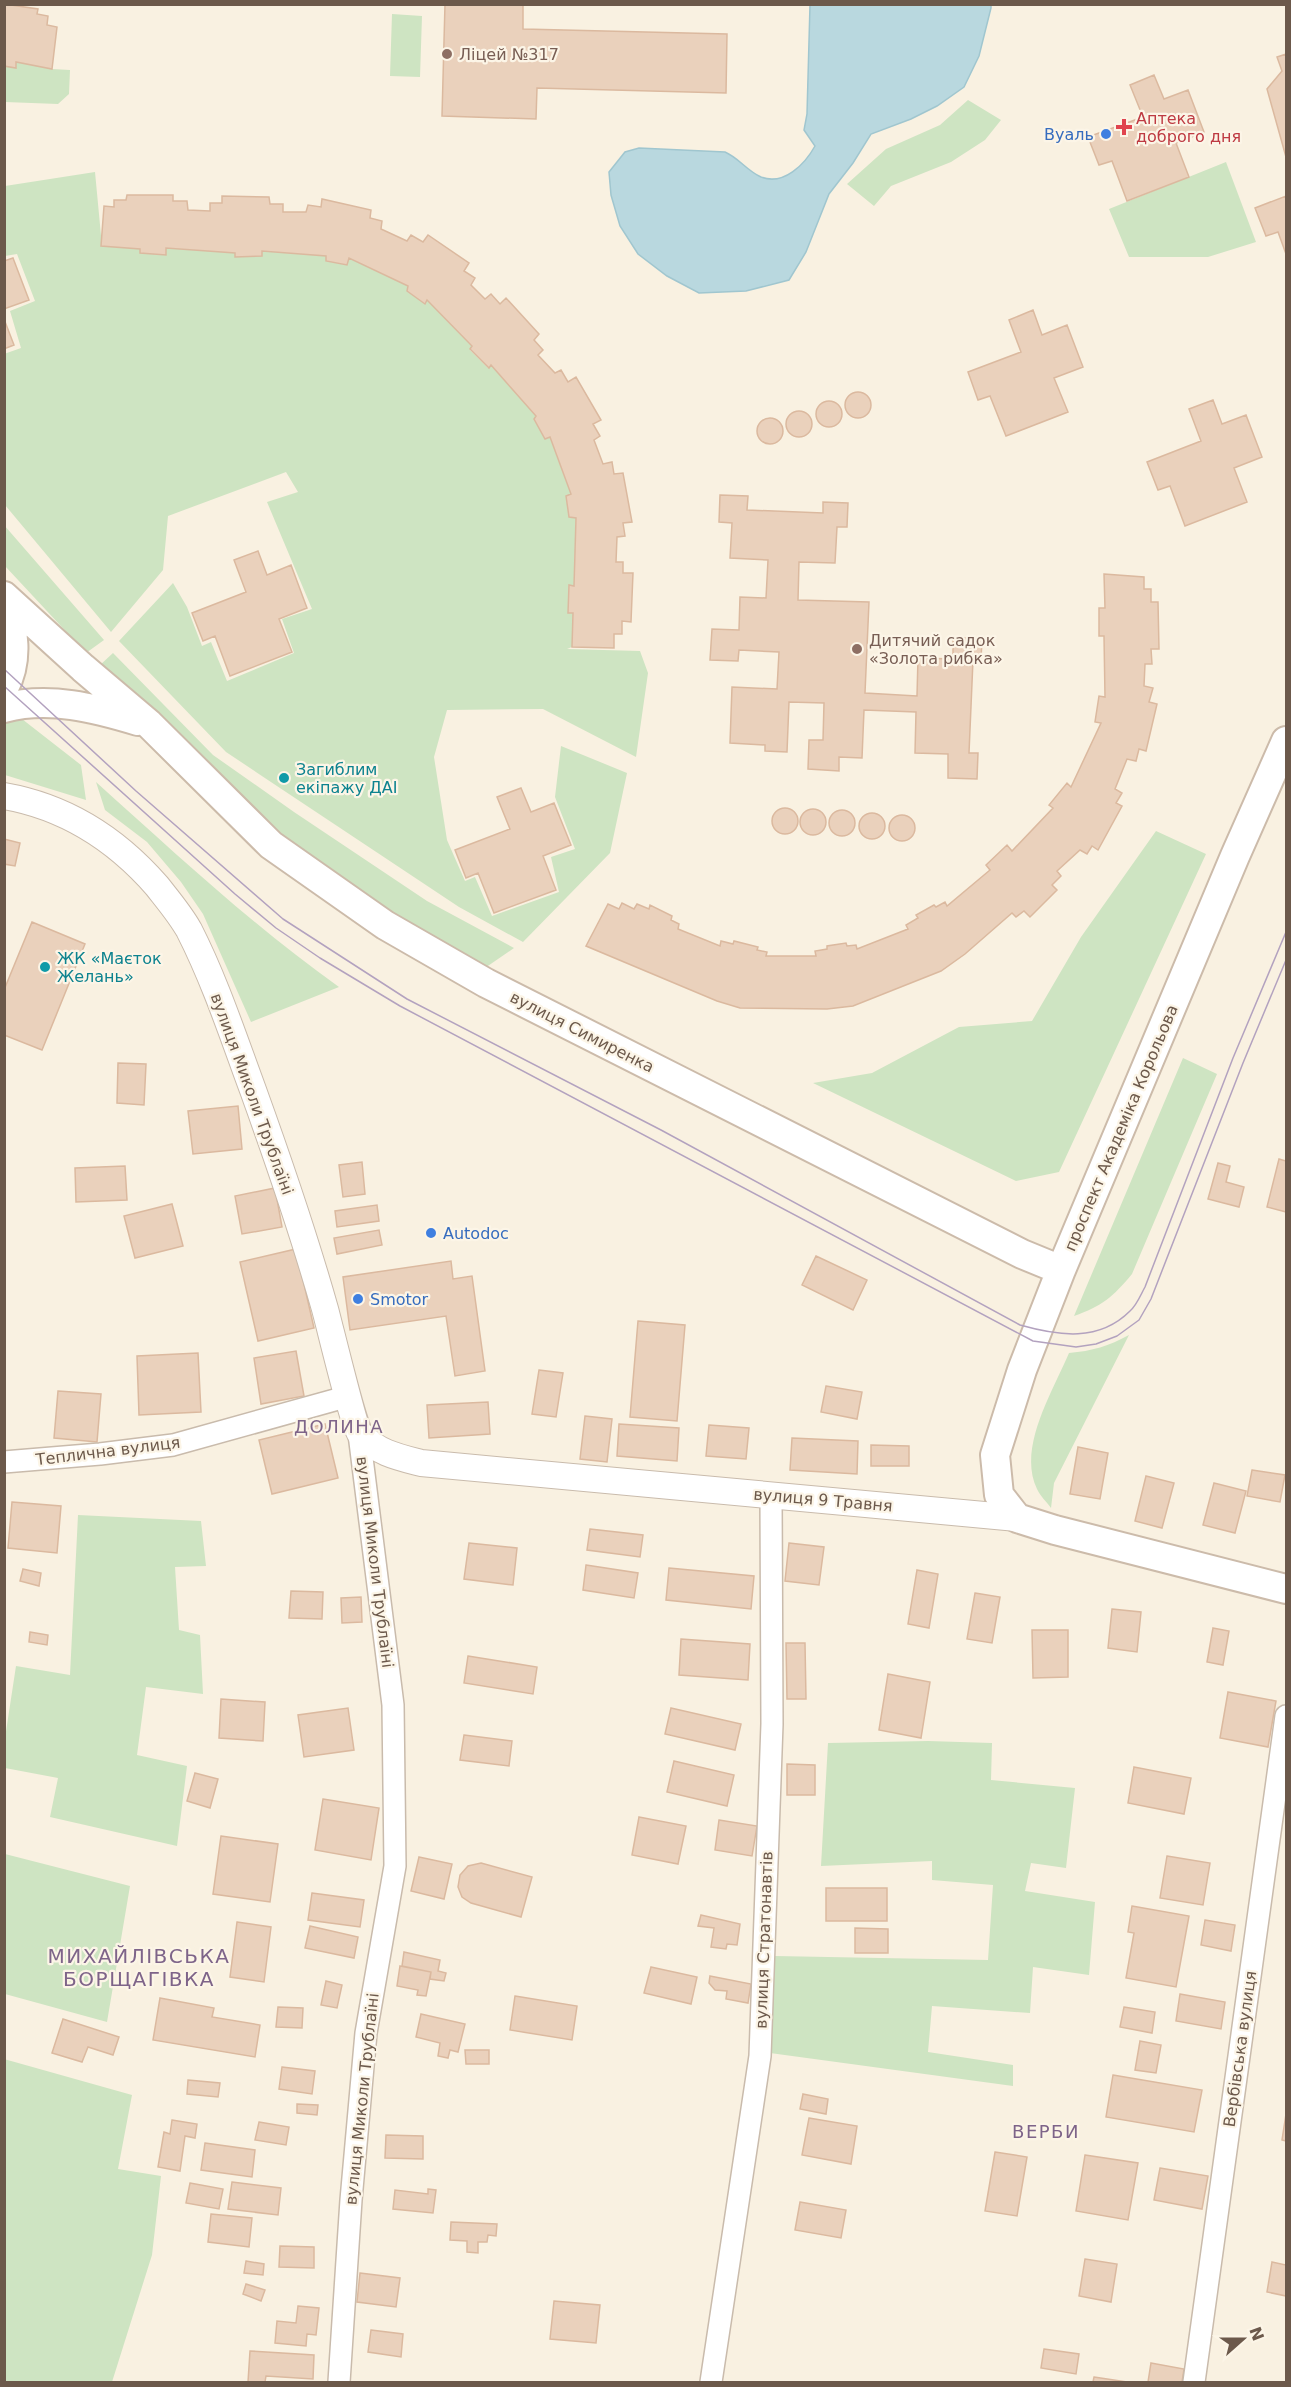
<svg xmlns="http://www.w3.org/2000/svg" width="1291" height="2387" viewBox="0 0 1291 2387" font-family="'DejaVu Sans',sans-serif">
<style>
.green{fill:#cee4c2}
.water{fill:#b9d8df;stroke:#a0c6cf;stroke-width:1.5}
.building{fill:#ead1bc;stroke:#dbb99f;stroke-width:1.5}
.lines{fill:none;stroke-linecap:round;stroke-linejoin:round}
.minor-casing{stroke:#c9bbac;stroke-width:24}
.tertiary-casing{stroke:#c9bbac;stroke-width:28}
.secondary-casing{stroke:#cba;stroke-width:32}
.minor{stroke:#fff;stroke-width:21}
.tertiary{stroke:#fff;stroke-width:26}
.secondary{stroke:#fff;stroke-width:28}
.tram{stroke:#b3a2bf;stroke-width:1.5}
.education-dot{fill:#8d6e63;stroke:#fcf5e7;stroke-width:2}
.health-dot{fill:#e0444e;stroke:#fcf5e7;stroke-width:2}
.shop-dot{fill:#3f7fe0;stroke:#fcf5e7;stroke-width:2}
.culture-dot{fill:#0f9aa8;stroke:#fcf5e7;stroke-width:2}
.labels{text-anchor:middle;dominant-baseline:central;stroke-width:4.5;stroke-linejoin:round;paint-order:stroke}
.education-label{font-size:16px;fill:#785e54;stroke:#fcf5e7;text-anchor:start}
.health-label{font-size:16px;fill:#be3a42;stroke:#fcf5e7;text-anchor:start}
.shop-label{font-size:16px;fill:#366cbe;stroke:#fcf5e7;text-anchor:start}
.culture-label{font-size:16px;fill:#0d838f;stroke:#fcf5e7;text-anchor:start}
.street-label{font-size:16px;fill:#6c594b;stroke:#fcf5e7}
.neighbourhood-label{font-size:18px;letter-spacing:1.5px;fill:#7e6489;stroke:#fcf5e7}
.quarter-label{font-size:20px;letter-spacing:1.5px;fill:#7e6489;stroke:#fcf5e7}
</style>
<rect width="100%" height="100%" fill="#f9f1e1"/>
<path class="green" d="M392,14L422,16L420,77L390,76Z
M16,62L52,69L70,70L69,94L58,104L5,102V66L16,68Z
M968,100L1001,120L985,140L951,162L891,186L874,206L847,184L886,149L940,125Z
M1226,162L1256,242L1208,257H1129L1109,209Z
M95,172L102,246L140,249V253L166,255V248L235,253L236,257L262,256V251L326,256V261L347,265L349,258L408,286L407,291L425,304L427,300L472,346L470,350L488,368L491,365L536,416L534,419L545,439L550,437L571,494L566,497L569,517L576,518L574,586H569L568,612L573,613L572,647L567,649L640,651L648,673L636,757L543,709L447,710L434,757L447,840L465,881L475,877L492,916L559,892L551,857L575,849L555,797L561,746L627,773L610,853L523,942L459,907L226,752L119,641L173,583L187,607L202,646L211,642L227,681L294,653L282,619L312,609L267,502L298,492L286,472L168,516L163,570L111,632L5,505L4,354L21,348L10,311L35,301L17,254L5,256V186Z
M4,525L104,640L86,653L5,566Z
M113,653L213,755L294,812L427,901L514,948L482,970L388,919L288,844L99,666Z
M22,719L81,765L86,800L5,775V723Z
M96,782C175,853 252,925 339,987L251,1022L203,914L181,882L147,842L105,810Z
M1156,831L1206,854L1059,1172L1016,1181L813,1083L872,1073L959,1027L1032,1021L1081,937Z
M1183,1058L1217,1074L1132,1274C1113,1297 1102,1306 1074,1316Z
M1129,1335L1054,1483L1051,1508C1047,1502 1040,1496 1037,1489C1017,1448 1053,1391 1069,1353C1092,1351 1109,1346 1129,1335Z
M78,1515L201,1521L206,1566L175,1567L179,1630L200,1635L203,1694L146,1687L137,1755L187,1766L177,1846L50,1817L58,1778L5,1768V1738L16,1666L70,1675Z
M928,1741L992,1743L991,1780L1075,1788L1066,1868L1031,1863L1025,1891L1095,1902L1089,1975L1033,1967L1030,2013L932,2006L928,2052L1013,2065V2086L770,2053L775,1956L988,1960L993,1885L932,1880V1861L821,1866L828,1743Z
M5,1854L130,1886L107,2022L5,1994Z
M4,2059L132,2095L118,2169L161,2176L152,2255L112,2382H5Z"/>
<path class="water" d="M810,5L991,4V8L979,56L964,87L937,106L911,119L871,134L853,163L829,194L806,252L789,280L746,291L699,293L667,276L638,254L620,226L611,195L609,172L625,152L639,148L725,152C739,158 747,171 761,177C784,186 805,164 815,146L804,130L807,114Z"/>
<path class="building" d="M4,4L38,9L37,14L48,16L47,25L57,27L52,69L16,62V68L4,66Z
M445,4H523V29L727,34L726,93L537,88L536,119L442,116Z
M1286,54V157L1267,89L1282,71L1277,57Z
M1154,75L1164,99L1188,90L1204,132L1176,143L1189,177L1127,201L1112,161L1099,165L1088,137L1143,117L1130,85Z
M127,195H173V201H187L188,210L210,211V203H222V196L269,197L270,204H283V212H306L308,205L321,207L322,199L371,210L370,218L382,221L381,229L407,241L411,235L423,242L428,235L469,263L464,271L475,278L471,285L485,299L491,294L500,304L506,298L539,334L534,340L543,350L538,355L555,373L561,370L568,382L576,377L601,420L593,424L600,436L594,440L603,464L612,462L614,474L623,473L632,522L623,523L625,536L617,537L616,562H623V573H633L631,622L622,621V634H614V648L572,647L573,613H568L569,585L574,586L576,518L569,517L566,496L571,494L550,437L545,439L534,419L536,416L491,365L489,368L470,349L472,346L427,300L425,304L407,291L408,286L349,258L347,265L326,261V256L262,251V256L235,257V253L166,248V255L140,253V249L101,246L104,206L114,207V200H126Z
M1286,196V254L1278,232L1266,236L1255,208Z
M13,258L29,300L4,309V261Z
M1033,310L1042,335L1067,325L1083,367L1054,378L1068,412L1006,436L990,396L978,400L968,372L1021,352L1009,320Z
M4,319L14,345L4,349Z
M845 405a13 13 0 1 1 26 0a13 13 0 1 1-26 0Z
M1213,400L1222,424L1246,415L1262,457L1234,468L1247,502L1185,526L1170,486L1158,490L1147,462L1201,441L1189,409Z
M816 414a13 13 0 1 1 26 0a13 13 0 1 1-26 0Z
M786 424a13 13 0 1 1 26 0a13 13 0 1 1-26 0Z
M757 431a13 13 0 1 1 26 0a13 13 0 1 1-26 0Z
M720,495L748,496L747,510L823,513V502L848,503L847,527H837L835,563L799,562L798,600L869,602L865,693L917,696L918,658L953,659V637L982,639L981,660H973L969,753H978L977,779L948,778V754L915,753L916,712L864,710L862,758L839,757V771L808,769L809,740H823L824,703L789,702L787,752L765,751V745L730,743L732,687L777,689L779,652L739,650L738,661L710,660L712,629L739,630L740,597L766,598L768,560L730,558L732,523L719,522Z
M258,551L267,575L291,565L307,608L279,619L292,652L230,676L215,636L203,641L192,613L246,592L234,560Z
M1104,574L1144,577V589H1151V602H1158L1159,649H1151L1152,664H1145L1144,686L1153,688L1149,702L1157,704L1146,751L1139,749L1136,761L1127,759L1115,789L1122,793L1116,803L1122,806L1098,850L1092,846L1087,854L1080,850L1057,871L1061,876L1052,885L1057,890L1030,917L1024,911L1016,917L1012,913L965,954L941,971L853,1006L827,1009L740,1008L717,1001L586,946L608,904L619,909L622,903L634,909L637,904L649,909L650,905L672,916L671,920L679,924L678,929L720,946L721,941L733,944L734,941L758,947L757,950L767,952L766,956H816L815,951L827,949V946L846,943L847,946L856,945L857,949L908,929L906,925L918,918L916,915L934,905L936,907L945,902L947,906L990,870L986,865L1007,845L1012,851L1053,808L1049,805L1067,783L1071,787L1101,723L1095,722L1099,696L1105,697L1104,636H1099V608H1105Z
M521,788L531,812L554,803L571,845L543,856L556,890L494,913L478,873L466,878L455,850L510,829L497,797Z
M772 821a13 13 0 1 1 26 0a13 13 0 1 1-26 0Z
M800 822a13 13 0 1 1 26 0a13 13 0 1 1-26 0Z
M829 823a13 13 0 1 1 26 0a13 13 0 1 1-26 0Z
M859 826a13 13 0 1 1 26 0a13 13 0 1 1-26 0Z
M889 828a13 13 0 1 1 26 0a13 13 0 1 1-26 0Z
M4,839L20,843L15,866L4,864Z
M32,922L85,944L42,1050L4,1035V990Z
M118,1063L146,1064L144,1105L117,1103Z
M238,1106L242,1149L193,1154L188,1111Z
M1279,1159L1286,1161V1212L1267,1207Z
M362,1162L365,1194L343,1197L339,1165Z
M1218,1163L1230,1166L1226,1182L1244,1187L1239,1207L1208,1199Z
M125,1166L127,1200L76,1202L75,1168Z
M275,1188L282,1227L242,1234L235,1196Z
M172,1204L183,1246L135,1258L124,1216Z
M377,1205L379,1221L337,1227L335,1211Z
M379,1230L382,1245L337,1254L334,1238Z
M296,1249L314,1328L258,1341L240,1262Z
M816,1256L867,1280L853,1310L802,1285Z
M451,1261L453,1279L472,1276L485,1371L455,1376L446,1316L350,1330L343,1277Z
M638,1321L685,1325L677,1421L630,1417Z
M296,1351L304,1396L261,1404L254,1358Z
M198,1353L201,1412L139,1415L137,1356Z
M539,1370L563,1373L556,1417L532,1414Z
M826,1386L862,1392L857,1419L821,1412Z
M58,1391L101,1394L97,1442L54,1438Z
M488,1402L490,1434L429,1438L427,1405Z
M585,1416L612,1419L607,1462L580,1459Z
M325,1424L338,1478L272,1494L259,1440Z
M619,1424L679,1428L677,1461L617,1456Z
M709,1425L749,1428L746,1459L706,1456Z
M792,1438L858,1441L857,1474L790,1470Z
M871,1445L909,1446V1466H871Z
M1078,1447L1108,1453L1100,1499L1070,1494Z
M1252,1470L1285,1475L1280,1502L1247,1496Z
M1146,1476L1174,1483L1162,1528L1135,1521Z
M1214,1483L1246,1491L1235,1533L1203,1525Z
M12,1502L61,1506L57,1553L8,1548Z
M590,1529L643,1535L640,1557L587,1550Z
M469,1543L517,1548L513,1585L464,1579Z
M789,1543L824,1547L819,1585L785,1581Z
M586,1565L638,1573L634,1598L583,1590Z
M669,1568L754,1576L751,1609L666,1600Z
M23,1569L41,1573L39,1586L20,1581Z
M917,1570L938,1574L929,1628L908,1624Z
M291,1591L323,1592L322,1619L289,1618Z
M975,1593L1000,1597L992,1643L967,1639Z
M361,1597L362,1622L342,1623L341,1598Z
M1112,1609L1141,1612L1137,1652L1108,1648Z
M1213,1628L1229,1631L1223,1665L1207,1662Z
M1032,1630H1068V1677L1033,1678Z
M30,1632L48,1635L47,1645L29,1642Z
M681,1639L750,1644L748,1680L679,1675Z
M786,1643H805L806,1699H787Z
M468,1656L537,1667L533,1694L464,1683Z
M888,1674L930,1682L921,1738L879,1730Z
M1228,1692L1276,1701L1268,1747L1220,1738Z
M221,1699L265,1702L263,1741L219,1738Z
M348,1708L354,1750L304,1757L298,1715Z
M671,1708L741,1724L735,1750L665,1734Z
M464,1735L512,1741L509,1766L460,1760Z
M674,1761L734,1775L727,1806L667,1792Z
M787,1764L815,1765V1795H787Z
M1134,1767L1191,1778L1184,1814L1128,1803Z
M195,1773L218,1779L210,1808L187,1801Z
M323,1799L379,1808L371,1860L315,1850Z
M639,1817L686,1826L678,1864L632,1855Z
M719,1820L757,1826L752,1856L715,1850Z
M221,1836L278,1844L270,1902L213,1894Z
M1167,1856L1210,1863L1203,1905L1160,1898Z
M419,1857L452,1864L444,1899L411,1891Z
M481,1863L532,1877L521,1917L471,1903L462,1897L458,1887L460,1875L468,1866Z
M826,1888H887V1921H826Z
M312,1893L364,1900L360,1927L308,1920Z
M1132,1906L1189,1916L1176,1987L1126,1978L1134,1933L1128,1932Z
M701,1915L740,1924L737,1945L727,1944L726,1949L711,1947L714,1928L698,1926Z
M1205,1920L1235,1925L1231,1951L1201,1945Z
M237,1922L271,1927L264,1982L230,1977Z
M310,1926L358,1937L354,1958L305,1948Z
M855,1928L888,1929V1953H855Z
M404,1952L440,1960L438,1971L446,1973L444,1981L430,1979L431,1972L402,1966Z
M400,1966L431,1972L426,1996L417,1995L418,1990L397,1986Z
M651,1967L697,1977L691,2004L644,1993Z
M710,1976L751,1984L748,2003L726,1999L727,1991L715,1990L709,1983Z
M326,1981L342,1985L337,2008L321,2005Z
M1180,1994L1225,2002L1221,2029L1176,2021Z
M515,1996L577,2006L572,2040L510,2030Z
M160,1998L214,2008L212,2017L260,2025L255,2057L153,2040Z
M278,2007L303,2008L302,2028L276,2027Z
M1124,2007L1155,2012L1152,2033L1120,2027Z
M421,2014L465,2024L458,2052L450,2050L448,2058L438,2056L440,2043L416,2037Z
M63,2019L119,2037L113,2055L88,2047L82,2062L52,2053Z
M1140,2041L1161,2045L1156,2073L1135,2070Z
M465,2050H489V2064H466Z
M282,2067L315,2071L312,2094L279,2089Z
M1113,2075L1202,2090L1194,2132L1106,2117Z
M188,2080L220,2083L218,2097L187,2094Z
M803,2094L828,2099L826,2114L800,2109Z
M297,2104L318,2105L317,2115L297,2113Z
M1286,2114V2141L1282,2140Z
M809,2118L857,2126L851,2164L802,2155Z
M172,2120L197,2124L195,2138L185,2136L180,2171L158,2167L164,2132L170,2134Z
M259,2122L289,2127L286,2145L255,2140Z
M386,2135L423,2136V2159L385,2158Z
M205,2143L255,2150L252,2177L201,2170Z
M995,2152L1027,2157L1017,2216L985,2211Z
M1085,2155L1138,2163L1128,2220L1076,2211Z
M1160,2168L1208,2176L1202,2209L1154,2200Z
M232,2182L281,2188L278,2215L228,2209Z
M190,2183L223,2189L219,2209L186,2203Z
M428,2189L436,2190L433,2213L393,2209L395,2190L428,2194Z
M800,2202L846,2210L841,2238L795,2230Z
M211,2214L252,2218L249,2247L208,2242Z
M451,2222L497,2224L496,2236L488,2235L487,2242H478V2253L467,2252V2241L450,2240Z
M280,2246L314,2247V2268L279,2267Z
M1085,2259L1117,2264L1111,2302L1079,2296Z
M246,2261L264,2264L263,2275L244,2273Z
M1272,2262L1286,2265V2296L1267,2292Z
M360,2273L400,2278L396,2307L357,2302Z
M246,2284L265,2290L261,2301L243,2294Z
M554,2301L600,2305L596,2343L550,2339Z
M298,2306L319,2308L316,2335L307,2334L306,2346L275,2343L277,2321L296,2323Z
M371,2330L403,2334L401,2357L368,2352Z
M1044,2349L1079,2354L1076,2374L1041,2368Z
M250,2351L314,2355L313,2379L266,2376L265,2382H248Z
M1151,2363L1184,2369L1182,2382H1148Z
M1094,2377L1127,2382H1093Z"/>
<g class="lines">
<g class="minor-casing">
<path id="minor" d="M4,1462L100,1454L173,1445L349,1396
M339,2382L351,2200L366,2033L395,1866L393,1705L359,1434
M711,2382L760,2056L772,1724L771,1495
M1194,2382L1286,1716"/>
</g>
<g class="tertiary-casing">
<path id="tertiary" d="M4,796C67,807 116,839 157,886C168,900 180,914 189,930C215,981 233,1036 253,1090C279,1162 304,1235 325,1309C330,1327 354,1429 361,1435C378,1453 398,1457 421,1463L1017,1518"/>
</g>
<g class="secondary-casing">
<path id="secondary" d="M4,596L83,668L149,724L271,845L385,925L486,983L1022,1254L1061,1270
M4,600C14,629 19,660 4,688
M4,708C49,696 95,708 138,721
M1286,741L1235,856L1061,1270L1022,1370L995,1455L999,1495L1017,1518L1055,1530L1286,1589"/>
</g>
<use href="#minor" class="minor"/>
<use href="#tertiary" class="tertiary"/>
<use href="#secondary" class="secondary"/>
<path class="tram" d="M4,669L136,791L283,919L407,999L661,1130L1020,1325C1059,1336 1099,1342 1130,1311C1137,1305 1141,1294 1145,1287L1233,1058L1286,932
M4,686L235,894L276,928L320,958L400,1006L1033,1341L1076,1347L1096,1344L1117,1336L1139,1320L1151,1299L1243,1063L1286,960"/>
</g>
<g class="education-dot">
<circle cx="447" cy="54" r="6"/>
<circle cx="857" cy="649" r="6"/>
</g>
<path class="health-dot" d="M1121 118h6v6h6v6h-6v6h-6v-6h-6v-6h6z"/>
<g class="shop-dot">
<circle cx="1106" cy="134" r="6"/>
<circle cx="431" cy="1233" r="6"/>
<circle cx="358" cy="1299" r="6"/>
</g>
<g class="culture-dot">
<circle cx="284" cy="778" r="6"/>
<circle cx="45" cy="967" r="6"/>
</g>
<g class="labels">
<g class="education-label">
<text x="459" y="54">Ліцей №317</text>
<text x="869" y="640">Дитячий садок<tspan x="869" dy="18">«Золота рибка»</tspan></text>
</g>
<g class="health-label">
<text x="1136" y="118">Аптека<tspan x="1136" dy="18">доброго дня</tspan></text>
</g>
<g class="shop-label">
<text x="1094" y="134" text-anchor="end">Вуаль</text>
<text x="443" y="1233">Autodoc</text>
<text x="370" y="1299">Smotor</text>
</g>
<g class="culture-label">
<text x="296" y="769">Загиблим<tspan x="296" dy="18">екіпажу ДАІ</tspan></text>
<text x="57" y="958">ЖК «Маєток<tspan x="57" dy="18">Желань»</tspan></text>
</g>
<g class="street-label">
<text transform="translate(582 1032) rotate(27)">вулиця Симиренка</text>
<text transform="translate(252 1094) rotate(70)">вулиця Миколи Трублаїні</text>
<text transform="translate(1121 1128) rotate(-67)">проспект Академіка Корольова</text>
<text transform="translate(108 1451) rotate(-7)">Теплична вулиця</text>
<text transform="translate(823 1500) rotate(5)">вулиця 9 Травня</text>
<text transform="translate(375 1562) rotate(83)">вулиця Миколи Трублаїні</text>
<text transform="translate(764 1940) rotate(-88)">вулиця Стратонавтів</text>
<text transform="translate(1240 2049) rotate(-82)">Вербівська вулиця</text>
<text transform="translate(362 2099) rotate(-84)">вулиця Миколи Трублаїні</text>
</g>
<g class="neighbourhood-label">
<text x="339" y="1426">ДОЛИНА</text>
<text x="1046" y="2131">ВЕРБИ</text>
</g>
<g class="quarter-label">
<text x="139" y="1956">МИХАЙЛІВСЬКА<tspan x="139" dy="23">БОРЩАГІВКА</tspan></text>
</g>
</g>
<rect width="1291" height="2387" fill="none" stroke="#6c594b" stroke-width="12"/>
<g transform="translate(1243 2339) rotate(69)" stroke="#fcf5e7" stroke-width="4.5" paint-order="stroke">
<path d="M0-4.5L10 22L0 15L-10 22Z" fill="#6c594b"/>
<text y="-9" font-size="16" font-weight="bold" text-anchor="middle" fill="#6c594b">N</text>
</g>
</svg>
